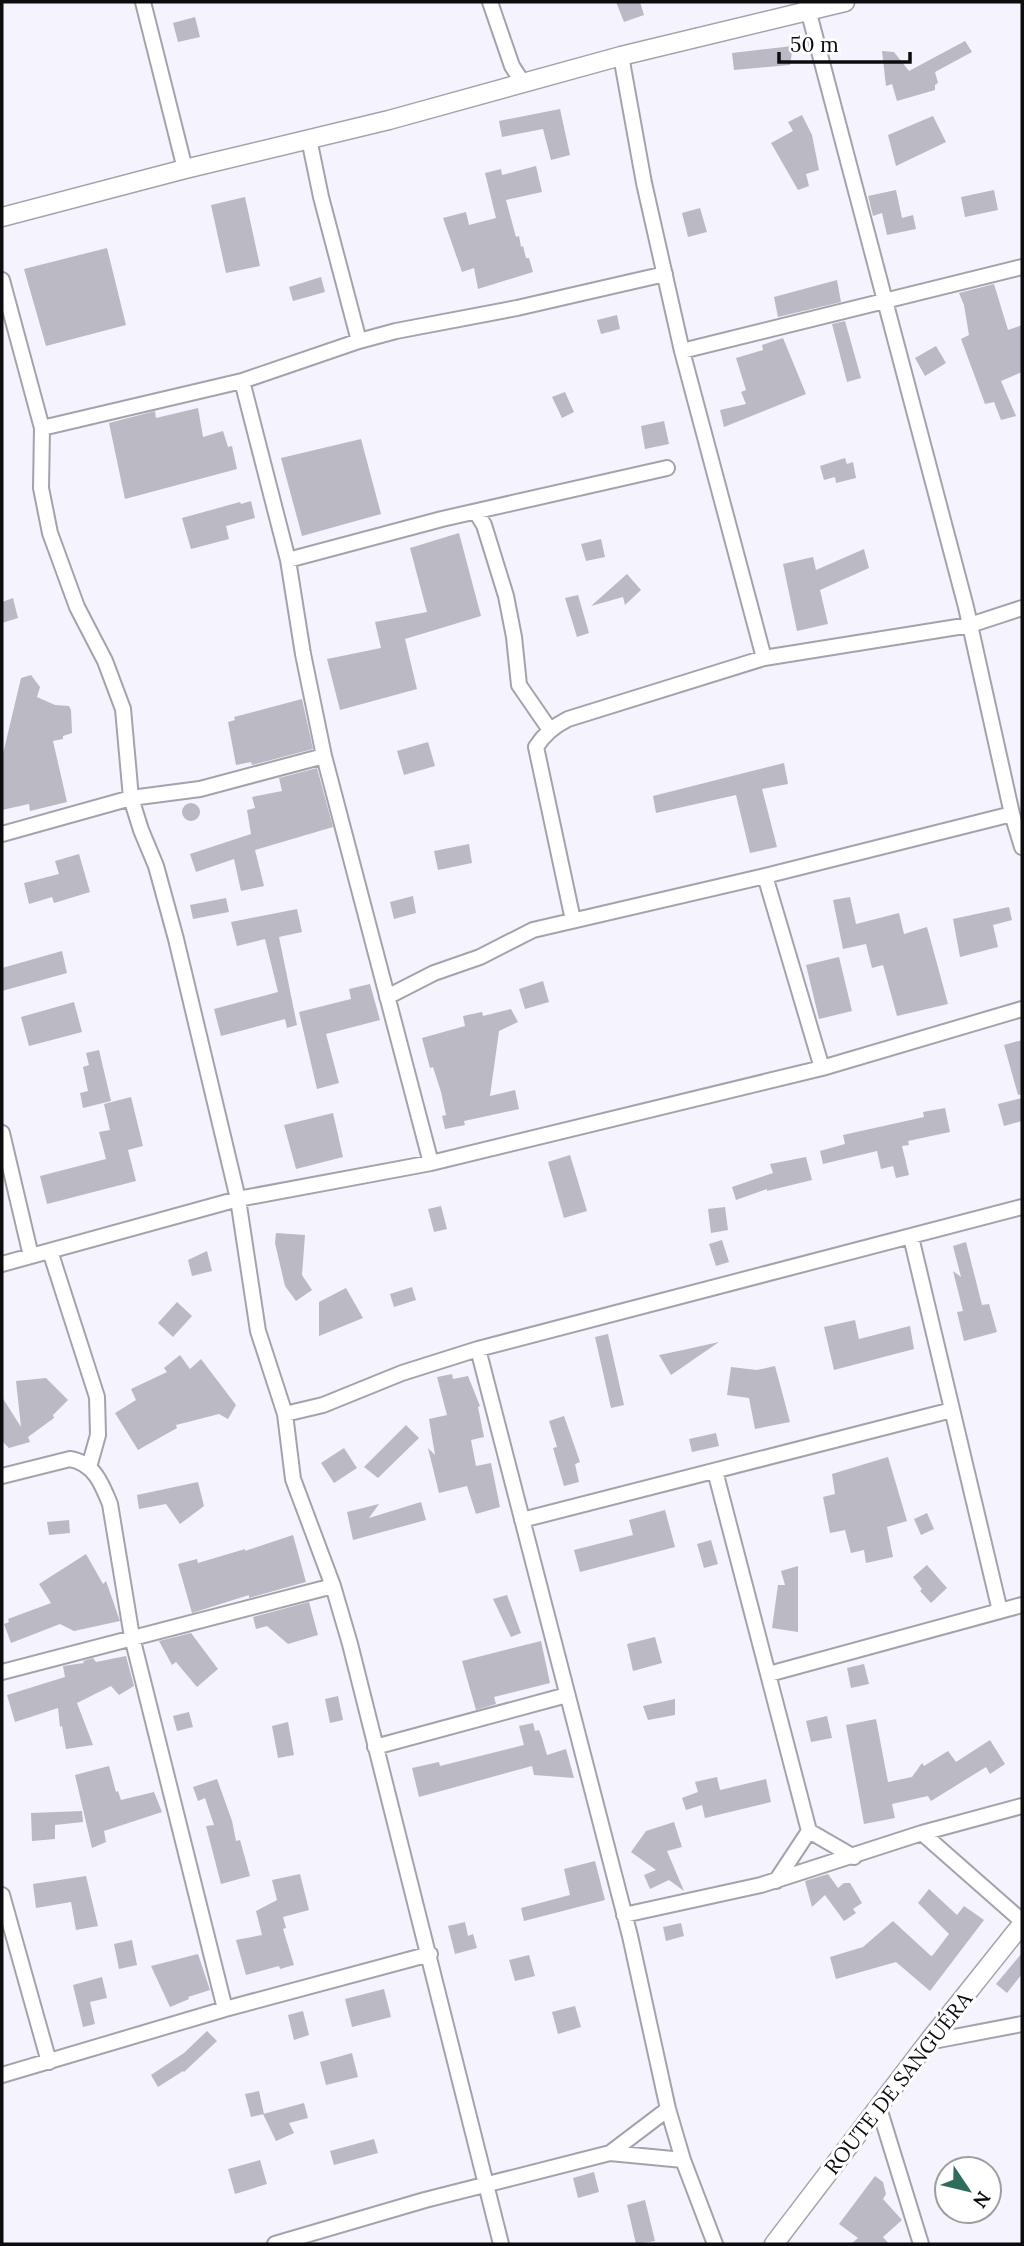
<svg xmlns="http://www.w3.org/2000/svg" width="1024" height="2246" viewBox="0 0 1024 2246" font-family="Lora,serif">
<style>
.building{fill:#bbb9c3}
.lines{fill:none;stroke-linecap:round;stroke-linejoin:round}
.minor-casing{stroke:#a4a3ac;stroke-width:18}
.tertiary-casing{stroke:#a4a3ac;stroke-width:21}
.minor{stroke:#fff;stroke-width:14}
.tertiary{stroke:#fff;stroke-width:18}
.labels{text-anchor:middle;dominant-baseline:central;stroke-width:6;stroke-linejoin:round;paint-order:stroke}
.street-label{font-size:21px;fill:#0c0c0f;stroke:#fff}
</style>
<rect width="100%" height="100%" fill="#f5f3fd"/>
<path class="building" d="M616,2H640L644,15L624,22Z
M195,17L200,37L178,42L173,23Z
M965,41L972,52L935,72L938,83L935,85V90L897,101L892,84L886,86L882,51L894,52L909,71Z
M793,46L790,65L734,70L732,53Z
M560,109L570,155L551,160L543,129L502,137L499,121Z
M802,115L812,135L819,170L806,174L809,186L798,190L771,143L793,131L788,122Z
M933,116L946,142L896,166L888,135Z
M536,166L542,192L506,200L516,237L519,236L521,247L523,246L526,258H529L533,272L478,289L474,268L462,272L443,218L466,212L469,225L496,218L485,173L501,169L502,175Z
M896,190L902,218L913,215L916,229L887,235L882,213L873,216L868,196Z
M994,190L998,210L965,217L961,197Z
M245,197L260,266L226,273L211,205Z
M700,208L707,232L688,237L682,213Z
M107,248L126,325L46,346L24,269Z
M321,277L325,292L293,301L289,287Z
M837,280L841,302L778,317L774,297Z
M994,284L1008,330L1022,325V372L1001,381L1016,416L1001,420L994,402L985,404L961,339L969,335L964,305L959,293Z
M617,315L620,329L601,334L597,320Z
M845,321L861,378L847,382L832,324Z
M783,338L806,394L724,427L720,410L746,404L741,392L746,390L736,358L763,350L762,345Z
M936,346L946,363L925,376L915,358Z
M565,392L574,412L562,418L552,397Z
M198,408L203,437L223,431L228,447L232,446L237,469L125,499L109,423L155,411L156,418Z
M664,421L669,444L645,449L641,426Z
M361,439L381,514L302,536L281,458Z
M845,458L847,464L853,462L856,478L836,483L835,477L824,480L820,466Z
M251,501L255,518L226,526L229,539L191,549L182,518L240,502L241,504Z
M459,533L481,616L405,639L417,689L340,710L327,659L381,648L375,622L427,612L410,548Z
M601,539L605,557L586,561L581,544Z
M864,549L869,568L820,590L828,624L797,631L783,564L813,557L816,570Z
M627,574L641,590L625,605L623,597L591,606Z
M578,595L589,633L577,637L565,598Z
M13,598L18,618L2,623V602Z
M31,675L40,687L37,697L55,705L69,706L71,710L72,733L63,736V739L53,741L67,802L30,811L29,804L2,810V758L21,678Z
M302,699L313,749L252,765L251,762L236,765L228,722L235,720L234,717Z
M428,742L435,766L404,775L397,751Z
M784,763L788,784L762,789L777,847L750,853L736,795L656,813L653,796Z
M317,768L333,827L255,850L264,886L241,891L234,859L196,872L190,854L251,834L247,810L255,808L252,797L282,791L279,778Z
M182 812a9 9 0 1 1 18 0a9 9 0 1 1-18 0Z
M469,844L472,863L438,870L434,851Z
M79,854L90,892L54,903L52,897L29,904L24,883L59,874L55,861Z
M413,896L416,913L394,919L390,902Z
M850,897L856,924L899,913L904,934L927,927L948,1004L897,1016L883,965L872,968L866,944L843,949L833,900Z
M226,898L229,912L193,919L190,905Z
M1009,907L1012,920L993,925L998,947L960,957L953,919Z
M297,909L302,932L279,937L297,1025L287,1028L285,1019L221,1036L214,1009L278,992L265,939L237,946L231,922Z
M62,951L67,973L2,991V968Z
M839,957L852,1011L819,1019L806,965Z
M543,981L549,1002L525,1009L519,989Z
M370,984L380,1020L326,1034L339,1083L317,1089L299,1012L351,999L349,989Z
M74,1002L82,1032L29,1046L21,1017Z
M511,1009L518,1022L499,1031L490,1096L515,1090L519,1109L464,1121L465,1125L445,1129L442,1116L446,1115L441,1092L433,1067L430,1068L422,1038L465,1026L463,1016L482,1012L483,1016Z
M1022,1040V1094L1018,1095L1004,1045Z
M99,1050L111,1101L83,1108L80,1093L88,1091L83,1067L89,1065L86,1053Z
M131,1097L143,1146L128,1150L136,1181L47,1204L40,1176L106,1159L99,1132L110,1130L104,1104Z
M1022,1098V1121L1004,1126L998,1104Z
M945,1108L950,1132L908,1141L909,1145L902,1146L909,1175L896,1178L893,1166L881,1169L877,1151L823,1164L820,1151L845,1144L843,1135L924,1117L923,1112Z
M333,1113L343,1157L296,1169L284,1125Z
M570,1155L587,1211L564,1218L548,1162Z
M806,1157L812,1180L767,1191V1189L736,1200L732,1187L773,1173L770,1164Z
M441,1206L447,1229L434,1232L428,1209Z
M725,1207L728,1230L711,1233L708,1209Z
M276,1233L305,1235L302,1275L312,1290L296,1301L285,1286L275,1243Z
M722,1240L729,1262L716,1266L709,1244Z
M966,1242L982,1305L989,1304L997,1332L964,1341L957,1312L963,1311L953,1271L961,1277L953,1246Z
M207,1251L212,1271L192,1276L188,1260Z
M412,1287L416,1300L394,1307L390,1294Z
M346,1288L363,1318L319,1336V1302Z
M177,1302L192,1316L173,1337L158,1323Z
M855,1320L859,1339L910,1326L914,1349L834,1370L824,1327Z
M608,1334L624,1405L611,1408L595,1337Z
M719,1342L671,1375L659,1355L683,1350Z
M180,1355L190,1369L201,1359L236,1405L228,1419L219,1414L176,1425L177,1428L138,1450L115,1413L136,1400L131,1389L167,1372L164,1368Z
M775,1366L790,1422L755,1429L749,1398L727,1395L731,1367L757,1370Z
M452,1374L453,1379L468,1376L480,1406L478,1407L484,1437L471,1440L476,1466L491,1463L500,1507L476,1514L467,1486L439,1493L428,1448L435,1455L429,1419L447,1415L437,1377Z
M46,1378L68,1400L53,1415L54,1418L28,1437L30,1442L9,1448L2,1441V1397L21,1427L16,1381Z
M564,1416L580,1462L575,1464L579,1482L564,1486L553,1448L557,1447L549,1421Z
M406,1425L419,1438L378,1478L364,1467Z
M716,1433L719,1446L692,1452L689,1439Z
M344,1448L357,1468L334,1483L321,1463Z
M888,1457L907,1521L887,1527L893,1557L866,1563L864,1550L851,1553L845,1530L830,1533L823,1497L835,1494L832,1474Z
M198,1482L204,1506L180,1524L166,1504L139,1509L137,1495Z
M421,1502L426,1520L353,1540L347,1512L379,1504L369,1518Z
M665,1510L675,1547L580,1572L574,1550L633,1535L629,1520Z
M927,1513L934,1529L921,1535L914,1519Z
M69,1520L70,1533L49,1535L47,1522Z
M293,1535L306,1582L249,1598V1595L192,1613L178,1564L197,1559L198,1563L245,1549V1551Z
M711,1540L718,1564L704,1568L697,1544Z
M86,1554L103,1584L106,1581L120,1621L74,1631L60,1624L11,1643L4,1624L9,1622L8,1619L51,1603L39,1584Z
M927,1565L947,1588L931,1603L920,1591L922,1589L913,1577Z
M798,1566V1632L772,1628L778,1585H785L781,1571Z
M507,1595L521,1633L511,1637L493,1599Z
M309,1602L318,1635L288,1644L267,1626L256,1629L253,1617Z
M191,1633L218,1669L197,1687L176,1662L172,1665L159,1641Z
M655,1637L662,1663L633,1671L627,1644Z
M541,1641L550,1683L494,1697L496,1704L476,1710L462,1661Z
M126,1656L134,1686L119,1695L111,1686L77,1703L93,1745L66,1749L62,1726L60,1727L58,1708L15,1722L7,1695L65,1677L63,1666L84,1663L83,1661L93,1658L96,1662Z
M864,1664L869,1684L851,1688L847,1668Z
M338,1696L343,1720L330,1723L325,1699Z
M675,1699V1715L648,1720L643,1706Z
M189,1712L193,1727L177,1731L173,1716Z
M827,1716L832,1738L811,1742L806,1721Z
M876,1719L888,1782L912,1777L922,1763L924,1766L948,1751L956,1762L990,1740L1005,1764L990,1774L986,1767L931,1801L928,1796L892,1804L895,1818L864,1824L846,1725Z
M288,1722L294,1755L278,1758L272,1726Z
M533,1723L535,1731L539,1730L542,1738L547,1755L566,1749L574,1778L534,1775L532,1766L419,1797L412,1768L439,1762L440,1766L524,1745L519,1726Z
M109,1766L116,1792L118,1791L121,1800L154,1792L162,1812L104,1831L106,1842L92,1848L75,1775Z
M717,1777L720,1790L766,1779L771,1802L705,1818L702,1805L686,1810L682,1798L698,1792L695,1782Z
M217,1779L232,1821L236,1841L240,1840L250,1876L221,1884L206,1826L214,1825L205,1798L198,1801L193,1787Z
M82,1811L83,1822L55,1825V1839L32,1841L31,1813Z
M674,1822L682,1847L667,1851L684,1891L669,1880L650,1889L644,1875L656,1870L631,1852L646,1831Z
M595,1861L605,1900L524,1921L521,1908L570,1895L564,1869Z
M300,1874L309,1910L283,1917L286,1928L283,1929L294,1965L280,1969L279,1966L246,1975L236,1940L262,1935L256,1911L277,1900L272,1880Z
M828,1874L838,1888L844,1883H850L862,1903L853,1909L856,1913L844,1921L825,1895L812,1907L805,1881Z
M86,1876L98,1926L76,1930L71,1902L36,1908L33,1884Z
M929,1889L957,1915L964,1906L984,1920L930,1991L896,1962L836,1979L830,1957L863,1947L893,1921L931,1956L933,1955L949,1934L918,1903Z
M465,1922L468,1936L473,1934L477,1948L455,1954L448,1926Z
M681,1923L684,1936L666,1941L663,1927Z
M132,1940L137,1965L119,1969L114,1944Z
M1022,1953V1974L1007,1993L996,1984Z
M198,1954L210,1990L188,1997L189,1999L170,2007L151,1966Z
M529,1955L535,1976L515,1981L509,1960Z
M102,1977L107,1998L90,2002L95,2024L83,2027L73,1985Z
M384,1989L391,2017L352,2027L345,1999Z
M575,2006L581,2027L558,2034L552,2012Z
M303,2011L309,2035L294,2040L288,2015Z
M207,2031L217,2041L184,2072L183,2071L158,2087L151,2075L184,2053Z
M352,2053L358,2077L326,2085L320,2062Z
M259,2091L264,2114L251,2117L245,2094Z
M304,2103L308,2118L289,2123L294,2133L276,2141L263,2114Z
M374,2139L378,2153L334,2165L330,2151Z
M260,2160L267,2184L235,2194L228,2169Z
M594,2172L599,2192L578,2198L573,2178Z
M875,2176L883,2182L886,2194L883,2199L902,2220L883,2237L889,2244H851L858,2238L839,2224Z
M645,2200L655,2241L636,2244L627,2205Z"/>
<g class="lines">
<g class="minor-casing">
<path id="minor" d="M143,2L185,169
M490,2L512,66L523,83
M806,2L966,607L1012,814L1022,847
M621,56L644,183L682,351L764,658
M309,139L321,197L359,341
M2,280L42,428L41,488L50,533L77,607L105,661L123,709L131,798L141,830L156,866L176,939L238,1199L258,1331L285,1414L293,1479L333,1586L350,1644L501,2244
M682,351L1022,267
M242,381L288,560L303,654L324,756L431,1163
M42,428L242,381L359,341L396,331L517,308L665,274
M476,512L484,525L506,596L514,637L519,685L550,730
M288,560L442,519L667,468
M2,834L131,798L200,789L324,756
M765,876L822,1068
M573,920L536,747C544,734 554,726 568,719L764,658L970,625L1022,608
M387,997L434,973L480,957L533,930L765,876L1012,814
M2,1133L31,1256
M911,1237L1000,1611
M50,1251L97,1397L98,1435L89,1467
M2,1264L238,1199L431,1163L822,1068L1022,1009
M478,1349L630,1936L668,2109L683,2160L715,2244
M285,1414L323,1405L402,1373L478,1349L1022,1207
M715,1471L809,1831L854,1857
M2,1476L70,1459C94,1463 102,1484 110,1504L132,1637L225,2009
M522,1520L952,1410
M2,1672L333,1586
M769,1674L1022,1605
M375,1747L567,1695
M922,1833L1022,1921
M776,1881L809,1831
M2,1895L49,2062
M624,1915L761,1885L922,1833L1022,1806
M928,2042L1022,2024
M2,2075L225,2009L430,1954
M879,2108L921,2244
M610,2153L668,2109
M275,2244L425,2200L610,2153L683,2160"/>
</g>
<g class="tertiary-casing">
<path id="tertiary" d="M2,217L185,169L389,120L621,56L845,2
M774,2244L928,2042L1022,1924"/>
</g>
<use href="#minor" class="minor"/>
<use href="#tertiary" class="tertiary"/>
</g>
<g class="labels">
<g class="street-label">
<text transform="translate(898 2083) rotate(-52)">ROUTE DE SANGUÉRA</text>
</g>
</g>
<rect width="1024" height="2246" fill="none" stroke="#0c0c0f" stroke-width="7"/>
<g transform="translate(968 2190) rotate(125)"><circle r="33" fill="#ffffff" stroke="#9e9e9f" stroke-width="2"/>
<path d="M0-5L12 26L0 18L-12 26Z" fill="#2e6d5b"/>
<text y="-10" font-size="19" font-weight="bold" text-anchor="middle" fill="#0c0c0f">N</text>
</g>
<path d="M779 52v10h131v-10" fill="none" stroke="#0c0c0f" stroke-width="3.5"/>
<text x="790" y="52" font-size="21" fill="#0c0c0f" stroke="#ffffff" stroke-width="5" paint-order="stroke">50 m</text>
</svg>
